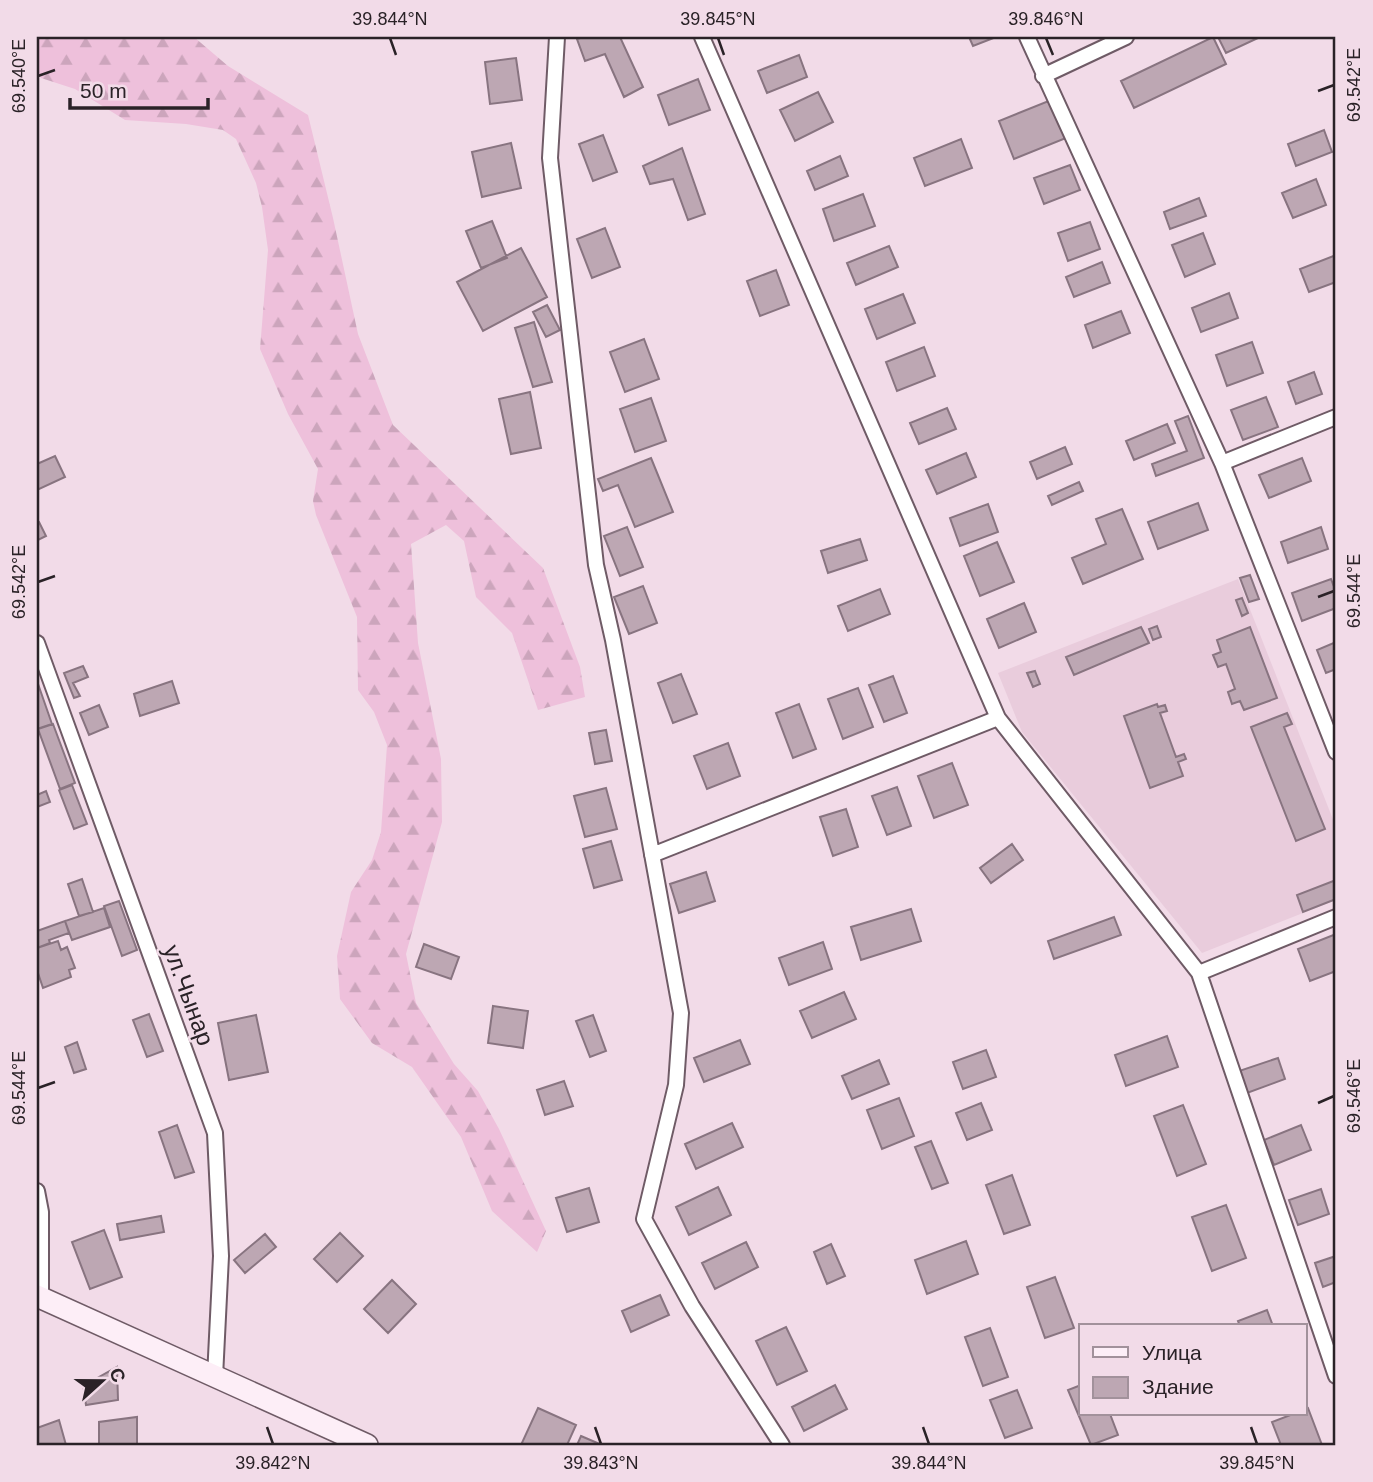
<svg xmlns="http://www.w3.org/2000/svg" width="1373" height="1482" viewBox="0 0 1373 1482" font-family="Helvetica,sans-serif">
<style>
.built{fill:#e9ccdc}
.forest{fill:url(#forest-firs)}
.building{fill:#bda7b3;stroke:#887480;stroke-width:2}
.lines{fill:none;stroke-linecap:round;stroke-linejoin:round}
.street-casing{stroke:#6f5b66;stroke-width:18}
.secondary-casing{stroke:#6f5b66;stroke-width:24}
.street{stroke:#fff;stroke-width:14}
.secondary{stroke:#fdeef7;stroke-width:21}
.ticks{fill:none;stroke:#2a2227;stroke-width:2.5}
.labels{text-anchor:middle;dominant-baseline:central;stroke-width:5;stroke-linejoin:round;paint-order:stroke}
.street-label{font-size:24px;fill:#2a2227;stroke:#f2dbe8}
.neatline{fill:none;stroke:#2a2227;stroke-width:2.5}
.ticks-label{font-size:18px;text-anchor:middle;fill:#2a2227}
</style>
<defs>
<pattern id="forest-firs" width="22" height="20" patternUnits="userSpaceOnUse" patternTransform="scale(1.75)"><rect width="22" height="20" fill="#eec0db"/><path d="M5 1l3.5 6h-7zM16 11l3.5 6h-7z" fill="#cca5bc"/></pattern>
</defs>
<rect width="100%" height="100%" fill="#f2dbe8"/>
<path class="built" d="M1238,579L1336,827V900L1202,953L1022,732L998,673Z"/>
<path class="forest" d="M37,37H194L228,66L308,115L333,218L358,334L393,425L543,568L580,667L585,697L538,710L512,633L476,597L464,541L446,525L411,544L418,643L441,759L442,822L406,954L416,1003L454,1064L478,1091L499,1129L546,1231L537,1252L492,1211L461,1137L412,1067L372,1043L340,999L337,956L351,892L372,860L381,832L387,745L374,712L358,690L357,617L316,515L313,501L318,469L288,414L260,349L268,250L262,207L256,183L236,139L223,130L186,124L125,120L75,89L41,78L37,72Z"/>
<path class="building" d="M583,37H620L643,87L624,97L605,54L585,61L577,39Z
M969,37H996L973,46Z
M1213,37L1226,64L1134,108L1121,81Z
M1218,37H1260L1226,53Z
M799,55L807,77L767,93L758,71Z
M516,58L522,100L490,104L485,62Z
M698,79L710,110L669,125L658,95Z
M818,92L833,122L795,141L780,110Z
M1056,98L1071,136L1014,159L999,121Z
M1324,130L1332,152L1296,166L1288,144Z
M603,135L617,172L593,181L579,144Z
M961,139L972,168L925,186L914,158Z
M511,143L521,188L482,197L472,152Z
M682,148L705,214L688,220L673,179L650,184L643,166Z
M840,156L848,176L815,190L807,171Z
M1070,165L1080,190L1044,204L1034,178Z
M1316,179L1326,205L1293,218L1282,193Z
M863,194L875,226L834,241L823,209Z
M1199,198L1206,216L1170,229L1164,212Z
M492,221L507,258L481,268L466,231Z
M1090,222L1100,249L1068,261L1058,233Z
M605,228L620,267L592,278L577,239Z
M1203,233L1215,264L1185,277L1172,245Z
M889,246L898,267L856,285L847,263Z
M521,248L547,297L483,331L457,282Z
M1336,255V282L1309,292L1300,269Z
M1102,262L1110,283L1074,297L1066,277Z
M776,270L789,305L760,316L747,281Z
M1229,293L1238,318L1201,332L1192,308Z
M903,294L915,323L877,339L865,309Z
M547,305L560,330L546,337L533,312Z
M1121,311L1130,333L1093,348L1085,325Z
M534,322L552,382L533,387L515,328Z
M644,339L659,379L625,392L610,352Z
M1252,342L1263,373L1227,386L1216,355Z
M924,347L935,376L897,391L886,362Z
M1314,372L1322,394L1296,404L1288,382Z
M530,392L541,448L511,454L499,399Z
M1266,397L1278,427L1243,440L1231,410Z
M651,398L666,441L635,452L620,409Z
M947,408L956,429L919,444L910,423Z
M1188,416L1204,458L1156,476L1152,464L1187,451L1175,421Z
M1167,424L1175,443L1134,460L1126,441Z
M1065,447L1072,464L1037,479L1030,462Z
M966,453L976,477L937,494L926,470Z
M55,456L65,477L37,490V464Z
M651,458L673,512L635,527L618,485L603,491L598,479Z
M1302,458L1311,481L1269,498L1259,475Z
M1079,482L1083,491L1052,505L1048,496Z
M1198,503L1208,530L1158,549L1148,522Z
M988,504L998,532L960,546L950,518Z
M1122,509L1143,559L1083,584L1072,558L1106,544L1096,519Z
M39,522L46,536L38,540L37,523Z
M627,527L643,567L620,576L604,536Z
M1321,527L1328,549L1288,563L1281,542Z
M860,539L867,560L828,573L821,551Z
M997,542L1014,582L980,596L964,556Z
M1250,575L1259,599L1249,602L1240,578Z
M1331,579L1336,592V608L1302,621L1292,593Z
M643,586L657,623L629,634L614,597Z
M880,589L890,614L848,631L838,606Z
M1242,598L1248,613L1242,616L1236,600Z
M1024,603L1036,632L999,648L987,619Z
M1157,626L1161,637L1153,640L1149,629Z
M1141,627L1149,643L1074,675L1066,657Z
M1250,627L1277,698L1244,710L1240,701L1232,704L1228,692L1235,689L1226,664L1218,667L1213,655L1221,652L1217,640Z
M1336,642V669L1326,673L1317,650Z
M83,666L88,677L73,683L80,696L74,698L64,673Z
M1035,671L1040,684L1033,687L1027,673Z
M681,674L697,714L673,723L658,683Z
M893,676L907,713L884,722L869,685Z
M37,681L52,724L37,729Z
M172,681L179,703L140,716L134,694Z
M858,688L873,727L843,739L828,699Z
M799,704L816,749L793,758L776,713Z
M1157,704L1158,707L1165,705L1167,711L1160,713L1176,757L1184,754L1186,759L1178,762L1183,776L1150,788L1124,716Z
M99,705L108,727L89,735L80,713Z
M1287,713L1292,724L1284,727L1325,829L1296,841L1251,727Z
M53,724L75,783L60,789L38,729Z
M606,730L612,761L595,764L589,733Z
M728,743L740,776L707,789L694,756Z
M952,763L968,805L934,818L918,776Z
M72,785L87,824L74,829L59,790Z
M897,787L911,826L887,835L872,796Z
M606,788L617,829L585,837L574,796Z
M46,791L50,802L37,807V795Z
M846,809L858,847L833,856L820,817Z
M611,841L622,880L594,888L583,849Z
M1012,844L1023,860L991,883L980,868Z
M706,872L715,901L679,913L670,884Z
M82,879L93,912L79,916L68,884Z
M1336,880V899L1303,912L1297,895Z
M119,901L137,950L122,956L104,906Z
M104,908L110,927L72,940L65,921Z
M911,909L921,941L861,960L851,927Z
M1114,917L1121,935L1054,959L1048,941Z
M65,921L69,933L49,940L50,943L37,948V931Z
M1336,934V971L1310,981L1298,949Z
M58,941L61,950L67,947L75,968L69,970L71,977L43,988L37,970V948Z
M823,942L832,969L789,985L779,958Z
M424,944L459,957L451,979L416,967Z
M844,992L856,1019L812,1038L800,1011Z
M493,1006L528,1011L523,1048L488,1043Z
M149,1014L163,1051L147,1057L133,1020Z
M256,1015L268,1072L229,1080L218,1023Z
M593,1015L606,1051L590,1057L576,1021Z
M1167,1036L1178,1067L1126,1086L1115,1055Z
M740,1040L750,1064L704,1082L694,1058Z
M77,1042L86,1069L74,1073L65,1047Z
M986,1050L996,1077L963,1089L953,1062Z
M1278,1058L1285,1079L1247,1093L1239,1071Z
M879,1060L889,1084L852,1099L842,1076Z
M564,1081L573,1106L545,1115L537,1090Z
M899,1098L914,1136L882,1149L867,1110Z
M981,1103L992,1130L967,1140L956,1113Z
M1183,1105L1206,1164L1177,1176L1154,1116Z
M732,1123L743,1147L696,1169L685,1144Z
M177,1125L194,1172L175,1178L159,1132Z
M1301,1125L1311,1150L1274,1165L1264,1140Z
M931,1141L948,1183L932,1189L915,1147Z
M1012,1175L1030,1225L1004,1234L986,1185Z
M718,1187L731,1215L689,1235L676,1207Z
M589,1188L599,1222L567,1232L556,1198Z
M1321,1189L1329,1214L1298,1225L1289,1200Z
M1226,1205L1246,1258L1212,1271L1192,1217Z
M161,1216L164,1232L120,1240L117,1224Z
M104,1230L122,1277L90,1289L72,1242Z
M340,1233L363,1256L337,1282L314,1259Z
M265,1234L276,1247L245,1273L234,1260Z
M966,1241L978,1274L927,1294L915,1260Z
M746,1242L758,1267L715,1289L702,1263Z
M831,1244L845,1276L827,1284L814,1252Z
M1336,1256V1282L1323,1287L1315,1263Z
M1055,1277L1074,1328L1045,1338L1027,1287Z
M392,1280L416,1304L388,1333L364,1309Z
M660,1295L669,1315L631,1332L622,1311Z
M1267,1310L1273,1326H1240L1238,1321Z
M786,1327L807,1371L777,1385L756,1341Z
M990,1328L1008,1377L983,1386L965,1337Z
M117,1367L118,1400L86,1405L83,1386Z
M835,1385L847,1409L804,1431L792,1407Z
M1081,1385V1414H1110L1118,1435L1091,1445L1068,1390Z
M1017,1390L1032,1428L1005,1438L990,1400Z
M538,1408L576,1425L567,1445H521Z
M1308,1408L1322,1445H1281L1272,1422L1293,1414H1305V1409Z
M137,1417V1445H99V1422Z
M59,1420L66,1445H37V1428Z
M581,1436L602,1445H577Z"/>
<g class="lines">
<g class="street-casing">
<path id="street" d="M557,37L550,158L596,565L613,640L681,1013L676,1085L644,1219L692,1306L782,1445
M702,37L998,718L1199,973L1336,1376
M1027,37L1222,463L1336,752
M1043,76L1126,37
M1222,463L1336,417
M37,643L215,1133L221,1256L215,1377
M652,855L998,718
M1199,973L1336,917
M37,1191L41,1212V1298"/>
</g>
<g class="secondary-casing">
<path id="secondary" d="M37,1296L367,1445"/>
</g>
<use href="#street" class="street"/>
<use href="#secondary" class="secondary"/>
</g>
<path class="ticks" d="M390,38L396,55M718,38L724,55M1046,38L1053,55M38,76L55,70M1318,91L1334,85M38,582L55,576M1318,597L1334,591M38,1088L55,1082M1318,1103L1334,1096M267,1427L273,1444M595,1427L601,1444M923,1427L929,1444M1251,1427L1257,1444"/>
<g class="labels">
<g class="street-label">
<text transform="translate(189 995) rotate(70)">ул.Чынар</text>
</g>
</g>
<rect width="1373" height="1482" fill="none" stroke="#f2dbe8" stroke-width="77"/>
<rect x="1079" y="1324" width="228" height="91" fill="#f2dbe8" stroke="#a2919b" stroke-width="2"/>
<rect x="1093" y="1347" width="35" height="10" fill="#fdeef7" stroke="#a2919b" stroke-width="2"/>
<text x="1142" y="1360" font-size="21" fill="#2a2227">Улица</text>
<rect x="1093" y="1377" width="35" height="21" fill="#bda7b3" stroke="#a2919b" stroke-width="2"/>
<text x="1142" y="1394" font-size="21" fill="#2a2227">Здание</text>
<g transform="translate(102 1381) rotate(69)" stroke="#f2dbe8" stroke-width="5" paint-order="stroke">
<path d="M0-5L12 26L0 18L-12 26Z" fill="#2a2227"/>
<text y="-10" font-size="19" font-weight="bold" text-anchor="middle" fill="#2a2227">С</text>
</g>
<path d="M70 98v10h138v-10" fill="none" stroke="#2a2227" stroke-width="3.5"/>
<text x="80" y="98" font-size="21" fill="#2a2227" stroke="#f2dbe8" stroke-width="5" paint-order="stroke">50 m</text>
<rect x="38" y="38" width="1296" height="1406" class="neatline"/>
<g class="ticks-label">
<text x="390" y="25">39.844°N</text>
<text x="718" y="25">39.845°N</text>
<text x="1046" y="25">39.846°N</text>
<text transform="translate(19 76) rotate(-90)" y="6">69.540°E</text>
<text transform="translate(1354 85) rotate(-90)" y="6">69.542°E</text>
<text transform="translate(19 582) rotate(-90)" y="6">69.542°E</text>
<text transform="translate(1354 591) rotate(-90)" y="6">69.544°E</text>
<text transform="translate(19 1088) rotate(-90)" y="6">69.544°E</text>
<text transform="translate(1354 1096) rotate(-90)" y="6">69.546°E</text>
<text x="273" y="1469">39.842°N</text>
<text x="601" y="1469">39.843°N</text>
<text x="929" y="1469">39.844°N</text>
<text x="1257" y="1469">39.845°N</text>
</g>
</svg>
